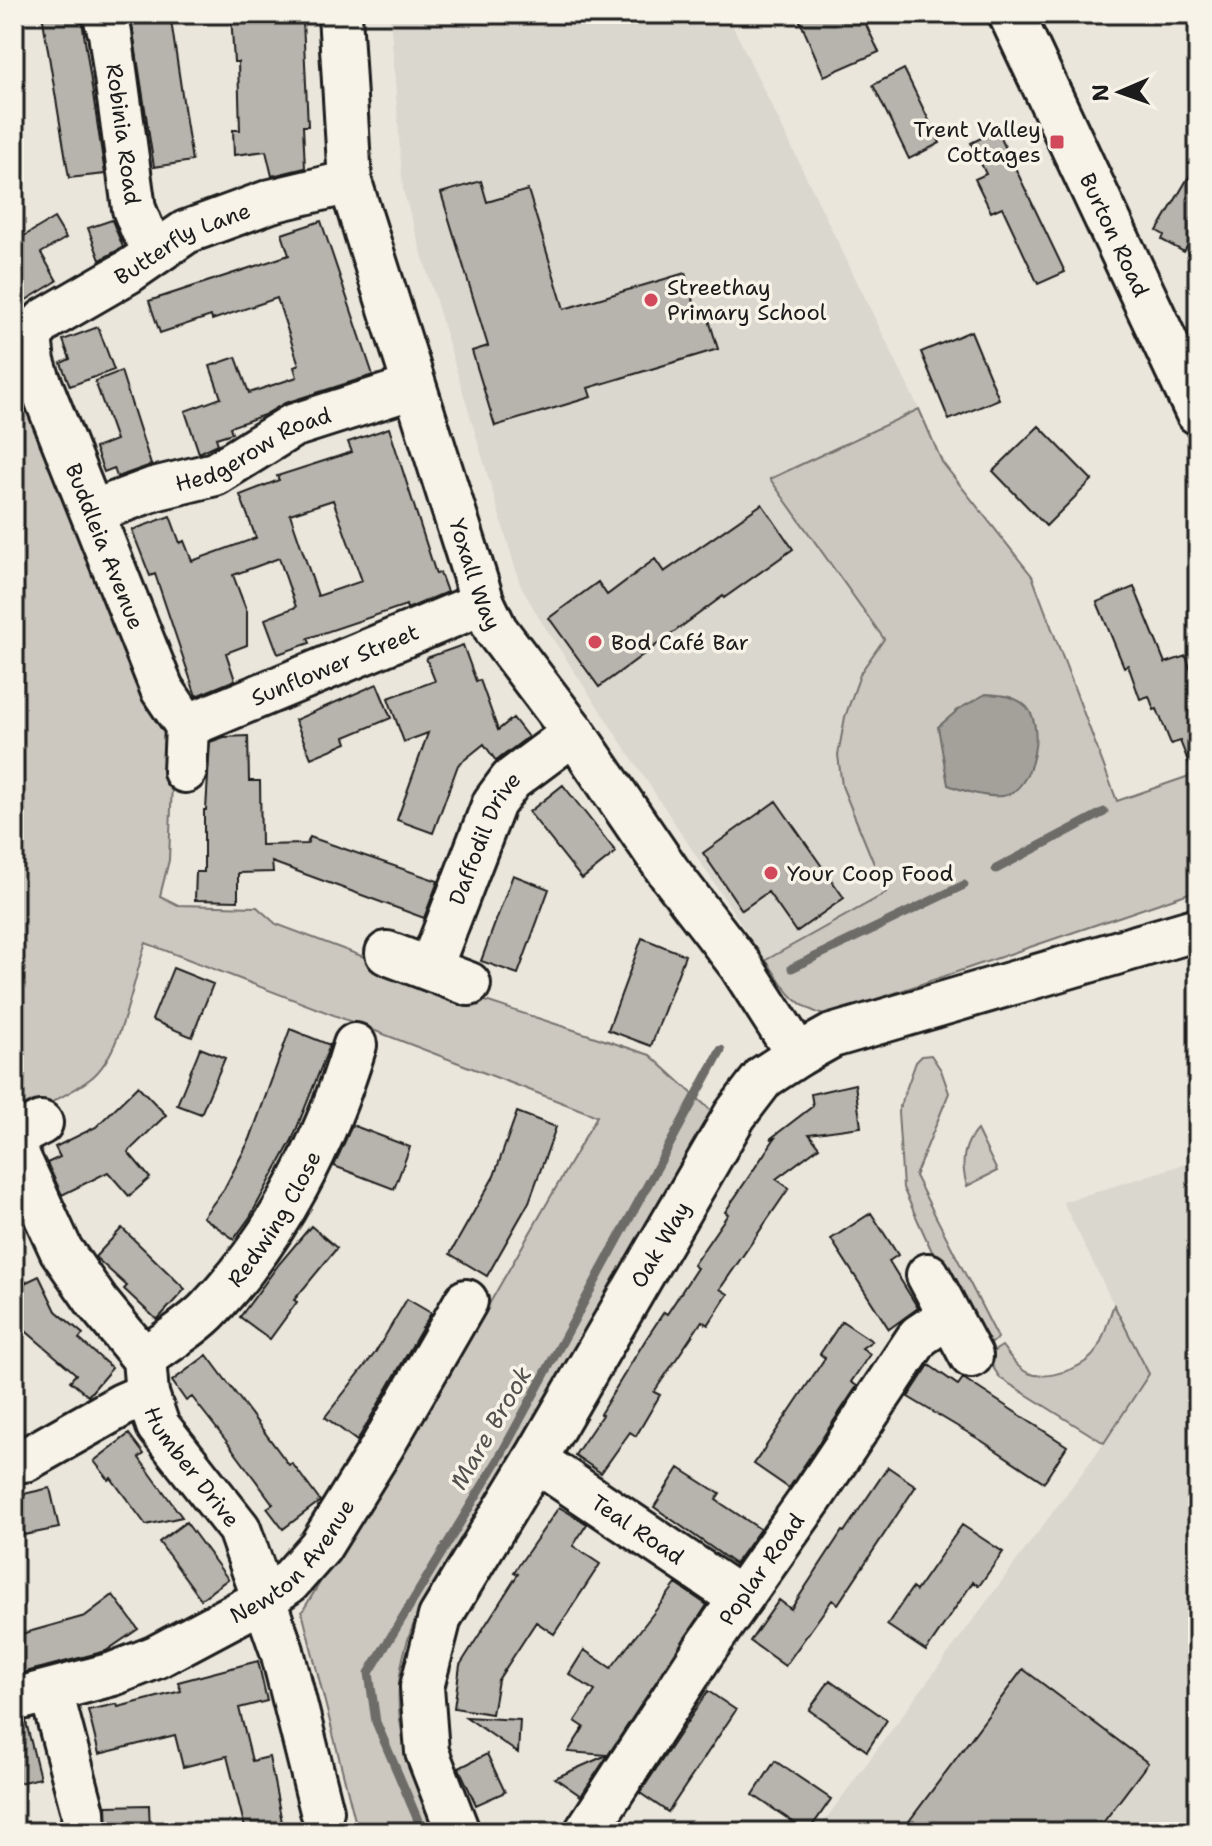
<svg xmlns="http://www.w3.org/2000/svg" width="1212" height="1846" viewBox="0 0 1212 1846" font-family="'Shantell Sans',sans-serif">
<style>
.built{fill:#dad7ce}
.green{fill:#ccc8c0;stroke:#74726e;stroke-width:2}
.water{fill:#a3a19a;stroke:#6d6c68;stroke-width:2}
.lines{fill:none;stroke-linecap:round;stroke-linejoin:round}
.stream{stroke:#6d6c68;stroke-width:9}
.building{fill:#b6b4ac;stroke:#1c1c1c;stroke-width:2;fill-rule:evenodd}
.minor-casing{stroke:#1c1c1c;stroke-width:48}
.highway-casing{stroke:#1c1c1c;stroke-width:50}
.minor{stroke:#f7f3e8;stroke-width:42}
.highway{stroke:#f7f3e8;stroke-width:44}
.poi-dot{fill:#d1495b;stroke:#f7f3e8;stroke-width:3}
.labels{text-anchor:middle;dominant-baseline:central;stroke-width:7;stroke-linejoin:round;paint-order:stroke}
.poi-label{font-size:22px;fill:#1c1c1c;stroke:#f7f3e8;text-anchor:start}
.street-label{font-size:22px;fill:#1c1c1c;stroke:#f7f3e8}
.water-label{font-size:24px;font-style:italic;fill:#52514e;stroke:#f7f3e8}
</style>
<rect width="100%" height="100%" fill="#eae6dc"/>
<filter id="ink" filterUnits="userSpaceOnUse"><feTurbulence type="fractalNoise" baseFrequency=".0125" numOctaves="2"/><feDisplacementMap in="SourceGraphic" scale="16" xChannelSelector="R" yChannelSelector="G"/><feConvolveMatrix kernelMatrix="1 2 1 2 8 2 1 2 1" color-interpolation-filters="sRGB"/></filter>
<g filter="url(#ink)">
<path class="built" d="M390,14H727L919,409L770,479L884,639L861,672L845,717L842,786L886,894L765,960L539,618L520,584L403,190Z
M1198,1160V1832H816L1104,1443L1148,1374L1063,1202Z"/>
<path class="green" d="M14,372L32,406L168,729L172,782L169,860L160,896L178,905L257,907L276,924L452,990L650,1055L718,1117L417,1616C380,1700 405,1753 435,1832H358L302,1612L480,1320L597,1116L146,943C133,979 122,1056 90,1079C68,1096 39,1108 14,1121Z
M919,409L942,462L1032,576L1117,801L1198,773V890L827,1016C792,1006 785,988 766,960L886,893L842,786L838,755L845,717L861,672L884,639L770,479Z
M931,1055L941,1070L949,1093L915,1176L998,1338L983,1350L940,1269L903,1188L898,1112L916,1062L922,1056Z
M977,1130L997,1171L967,1186C961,1166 962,1146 977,1130Z
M1114,1305L1149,1374L1104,1443L1000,1378L986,1356L1002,1346C1009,1355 1017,1368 1028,1373C1047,1381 1085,1368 1096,1351C1104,1339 1108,1319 1114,1305Z"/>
<path class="water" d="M986,694C999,695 1011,695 1022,703C1048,719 1034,792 1003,796C985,798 964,791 948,785L938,727L959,709Z"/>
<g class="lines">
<path class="stream" d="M996,869L1104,812
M792,968L964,885
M423,1832L376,1722L369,1673L498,1460L721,1050"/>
</g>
<path class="building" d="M42,14H81L105,174L69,178Z
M170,14L192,161L154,167L131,19Z
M231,14H259V23L303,21L308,126H303L305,168L272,176L266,151L234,155L233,130H240L238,62H234Z
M797,14H861L879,52L824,76Z
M904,69L940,143L909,159L873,85Z
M997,130L1065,272L1038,284L1002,207L991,212L975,179L986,174L971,143Z
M1198,161V226L1184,252L1162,240L1164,235L1157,231Z
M481,181L487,202L528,190L564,309L685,273L697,312L706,310L718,349L588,388L591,397L495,426L472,351L488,346L441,193Z
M54,218L66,238L41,253L57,281L18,305L14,304V242Z
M112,220L123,247L100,260L88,228Z
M321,221L373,375L285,403L264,415L230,427L232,433L216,438L218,444L199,453L185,411L221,398L210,366L236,357L249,393L297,377L294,367L299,365L277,298L212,320L211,316L160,333L149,301L289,255L282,234Z
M98,327L114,370L70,386L61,363L70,359L63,340Z
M971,331L999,399L949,420L921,352Z
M121,371L151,465L117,477L114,468L104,472L95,448L116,440L95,381Z
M1039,426L1092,480L1046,526L993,471Z
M389,428L436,574L440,573L447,592L407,609L406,605L308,638L310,643L278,654L265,619L296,607L279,558L233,575L247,612V645L226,653L235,680L196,696L155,574L150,576L132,530L170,516L180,543L184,541L192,561L256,538L240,495L279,480L277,476L352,452L348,442ZM333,500L362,581L318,596L290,514Z
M762,504L793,549L724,598L723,596L599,687L549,618L598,582L607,595L655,559L664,572Z
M1134,587L1165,663L1186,656L1198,691V781H1196L1180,741L1171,744L1157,709L1154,710L1149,696L1140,699L1128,665L1124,667L1097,602Z
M463,645L476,681L480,680L498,730L513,718L528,737L496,761L484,744L458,765L433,833L397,820L428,733L404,742L388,698L435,681L426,658Z
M377,684L391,718L345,737L347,743L311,758L295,720Z
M248,736L249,781H260L261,845L307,844L310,837L438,881L424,918L272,862L273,872L238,873V901L195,900L196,872H204V810H206L210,742L224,737Z
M563,785L616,852L582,879L529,812Z
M776,801L844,898L796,932L768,892L742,910L703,853Z
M513,875L549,889L518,974L481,961Z
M642,938L685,955L651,1046L608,1030Z
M173,968L213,984L192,1037L152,1020Z
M290,1029L330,1045L292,1140L250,1217L234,1239L203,1217L224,1189L250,1139Z
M200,1048L225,1058L201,1114L177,1105Z
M855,1084L861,1127L809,1134L819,1147L776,1179L789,1188L720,1289L728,1294L708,1325L702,1321L654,1392L660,1395L636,1436L630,1432L601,1473L575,1455L602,1415L600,1414L646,1339L664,1312L667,1314L697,1268L693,1265L728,1214L725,1212L775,1138L770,1139L813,1106L811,1094Z
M138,1086L166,1115L128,1152L150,1178L129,1196L108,1172L62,1195L47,1163L60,1157L55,1147L96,1127Z
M517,1112L556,1127L529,1202L487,1276L450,1254L494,1176Z
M352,1125L410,1147L394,1189L334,1166Z
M871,1213L898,1255L889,1261L918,1308L889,1329L831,1239Z
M311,1226L337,1248L294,1300L297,1302L270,1339L240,1317L279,1264Z
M122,1228L185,1289L157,1320L124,1289L127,1286L95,1257Z
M39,1276L56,1311L83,1334L79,1339L112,1368L88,1396L70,1381L76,1374L14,1321V1288Z
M407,1299L431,1313L357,1441L325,1417L375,1353Z
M842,1321L872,1341L862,1348L870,1354L851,1382L857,1386L789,1488L754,1464L825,1358L820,1354Z
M207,1355L289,1465L292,1463L320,1501L283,1529L267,1508L273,1504L228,1443L192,1397L186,1401L172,1381Z
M929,1365L958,1385L963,1378L1067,1446L1044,1482L982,1441L908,1397Z
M129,1434L144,1454L139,1458L182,1517L146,1525L111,1478L109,1480L94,1461Z
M888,1467L916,1486L838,1604L832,1600L785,1666L750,1641L779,1600L791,1609L842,1531L844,1532Z
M679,1468L720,1494L716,1500L760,1529L735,1564L654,1507Z
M50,1488L59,1528L24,1535L15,1496Z
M559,1507L587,1524L573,1546L600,1564L554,1634L536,1622L498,1680L492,1714L454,1708L460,1665L518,1574L514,1572Z
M186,1522L228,1579L201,1599L159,1542Z
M962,1525L1003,1552L979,1586L973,1582L926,1651L887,1625L912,1588L916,1591Z
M676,1584L707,1605L581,1796L555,1778L607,1755L568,1752L584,1727L575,1721L595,1691L569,1674L584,1650L611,1668Z
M113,1595L138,1629L106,1651L14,1675V1636L85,1616Z
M258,1661L267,1701L239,1708L252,1761L269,1757L284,1832H246L227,1756L183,1767L175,1735L99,1754L88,1710L117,1704L118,1707L181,1691L178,1682Z
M1023,1669L1148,1763L1096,1832H901Z
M830,1680L887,1720L867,1751L809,1710Z
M708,1691L736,1710L668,1812L640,1793Z
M466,1717L520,1720L518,1753Z
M26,1722L40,1778L14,1784V1723Z
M487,1754L505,1792L476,1805L459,1768Z
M775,1761L831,1799L808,1832L753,1795Z
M149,1805L150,1832H108L107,1806Z"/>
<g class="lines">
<g class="minor-casing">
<g id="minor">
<path id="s1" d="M104,14L110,33L134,209L142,229L157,250"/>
<path id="s2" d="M340,14L350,182L483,603L496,630L574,733L668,871L741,966L798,1055"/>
<path id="s3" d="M14,328L30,336L33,362L38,378L162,689L187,726L185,771"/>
<path id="s4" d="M30,336L45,320L128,272L186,232L271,201L350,182"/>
<path id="s5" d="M92,512L154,489L215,474L292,426L414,387"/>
<path id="s6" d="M187,726L483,603"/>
<path d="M387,953L469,984"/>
<path id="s7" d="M430,969L494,803L511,780L574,733"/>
<path d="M14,1137L41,1123"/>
<path id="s8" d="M14,1147L61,1250L97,1302L144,1359L147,1394L158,1426L239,1529L282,1651L322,1811"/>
<path d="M928,1275L971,1356"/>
<path id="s9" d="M144,1359C164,1343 189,1329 207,1311C278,1238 326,1141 355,1045"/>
<path d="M14,1460H25L122,1405L147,1394"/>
<path id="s10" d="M535,1460L740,1598"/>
<path d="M51,1691L83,1812L84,1832"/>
<path id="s11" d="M14,1700L113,1674L156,1657L265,1599L289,1582L320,1547L382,1447L466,1301"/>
<path id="s12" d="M458,1832L427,1752L422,1687L440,1617L535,1460L735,1115L764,1077L798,1055L832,1036L1198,929"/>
<path id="s13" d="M586,1832L703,1652L814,1494L919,1336L949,1316"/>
</g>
</g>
<g class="highway-casing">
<g id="highway">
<path id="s14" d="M1011,14L1198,412"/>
</g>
</g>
<use href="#minor" class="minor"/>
<use href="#highway" class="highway"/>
</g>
</g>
<g class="poi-dot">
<rect x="1049" y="134" width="16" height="16" rx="4"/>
<circle cx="651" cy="300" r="8"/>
<circle cx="595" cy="642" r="8"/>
<circle cx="771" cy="873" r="8"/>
</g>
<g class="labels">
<g class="poi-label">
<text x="1041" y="129" text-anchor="end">Trent Valley<tspan x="1041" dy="25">Cottages</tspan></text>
<text x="667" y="287">Streethay<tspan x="667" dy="25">Primary School</tspan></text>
<text x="611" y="642">Bod Café Bar</text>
<text x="787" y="873">Your Coop Food</text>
</g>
<g class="street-label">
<text stroke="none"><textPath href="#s1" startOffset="122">Robinia Road</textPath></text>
<text stroke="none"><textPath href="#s14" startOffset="244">Burton Road</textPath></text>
<text stroke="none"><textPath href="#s4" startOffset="180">Butterfly Lane</textPath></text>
<text stroke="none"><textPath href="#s5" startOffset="174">Hedgerow Road</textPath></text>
<text stroke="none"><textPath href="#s3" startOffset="242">Buddleia Avenue</textPath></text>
<text stroke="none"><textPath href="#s2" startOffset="580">Yoxall Way</textPath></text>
<text stroke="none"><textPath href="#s6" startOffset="160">Sunflower Street</textPath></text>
<text stroke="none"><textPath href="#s7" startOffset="142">Daffodil Drive</textPath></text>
<text stroke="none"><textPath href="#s9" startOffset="194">Redwing Close</textPath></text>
<text stroke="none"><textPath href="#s12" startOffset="656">Oak Way</textPath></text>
<text stroke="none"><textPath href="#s8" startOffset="372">Humber Drive</textPath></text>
<text stroke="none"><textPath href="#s10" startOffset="124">Teal Road</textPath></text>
<text stroke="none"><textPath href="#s11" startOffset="318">Newton Avenue</textPath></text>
<text stroke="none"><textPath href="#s13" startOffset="316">Poplar Road</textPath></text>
</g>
<g class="water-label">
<text transform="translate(491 1428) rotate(-60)">Mare Brook</text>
</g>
</g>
<rect width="1212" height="1846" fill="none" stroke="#f7f3e8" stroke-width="48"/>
<rect x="24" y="24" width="1164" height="1798" fill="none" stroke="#1c1c1c" stroke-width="3" filter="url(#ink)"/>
<g transform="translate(1120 92) rotate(268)" stroke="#f7f3e8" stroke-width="6" paint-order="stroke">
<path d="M0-6L14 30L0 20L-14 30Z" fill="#1c1c1c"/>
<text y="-12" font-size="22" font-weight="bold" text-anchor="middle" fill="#1c1c1c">N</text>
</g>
</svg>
